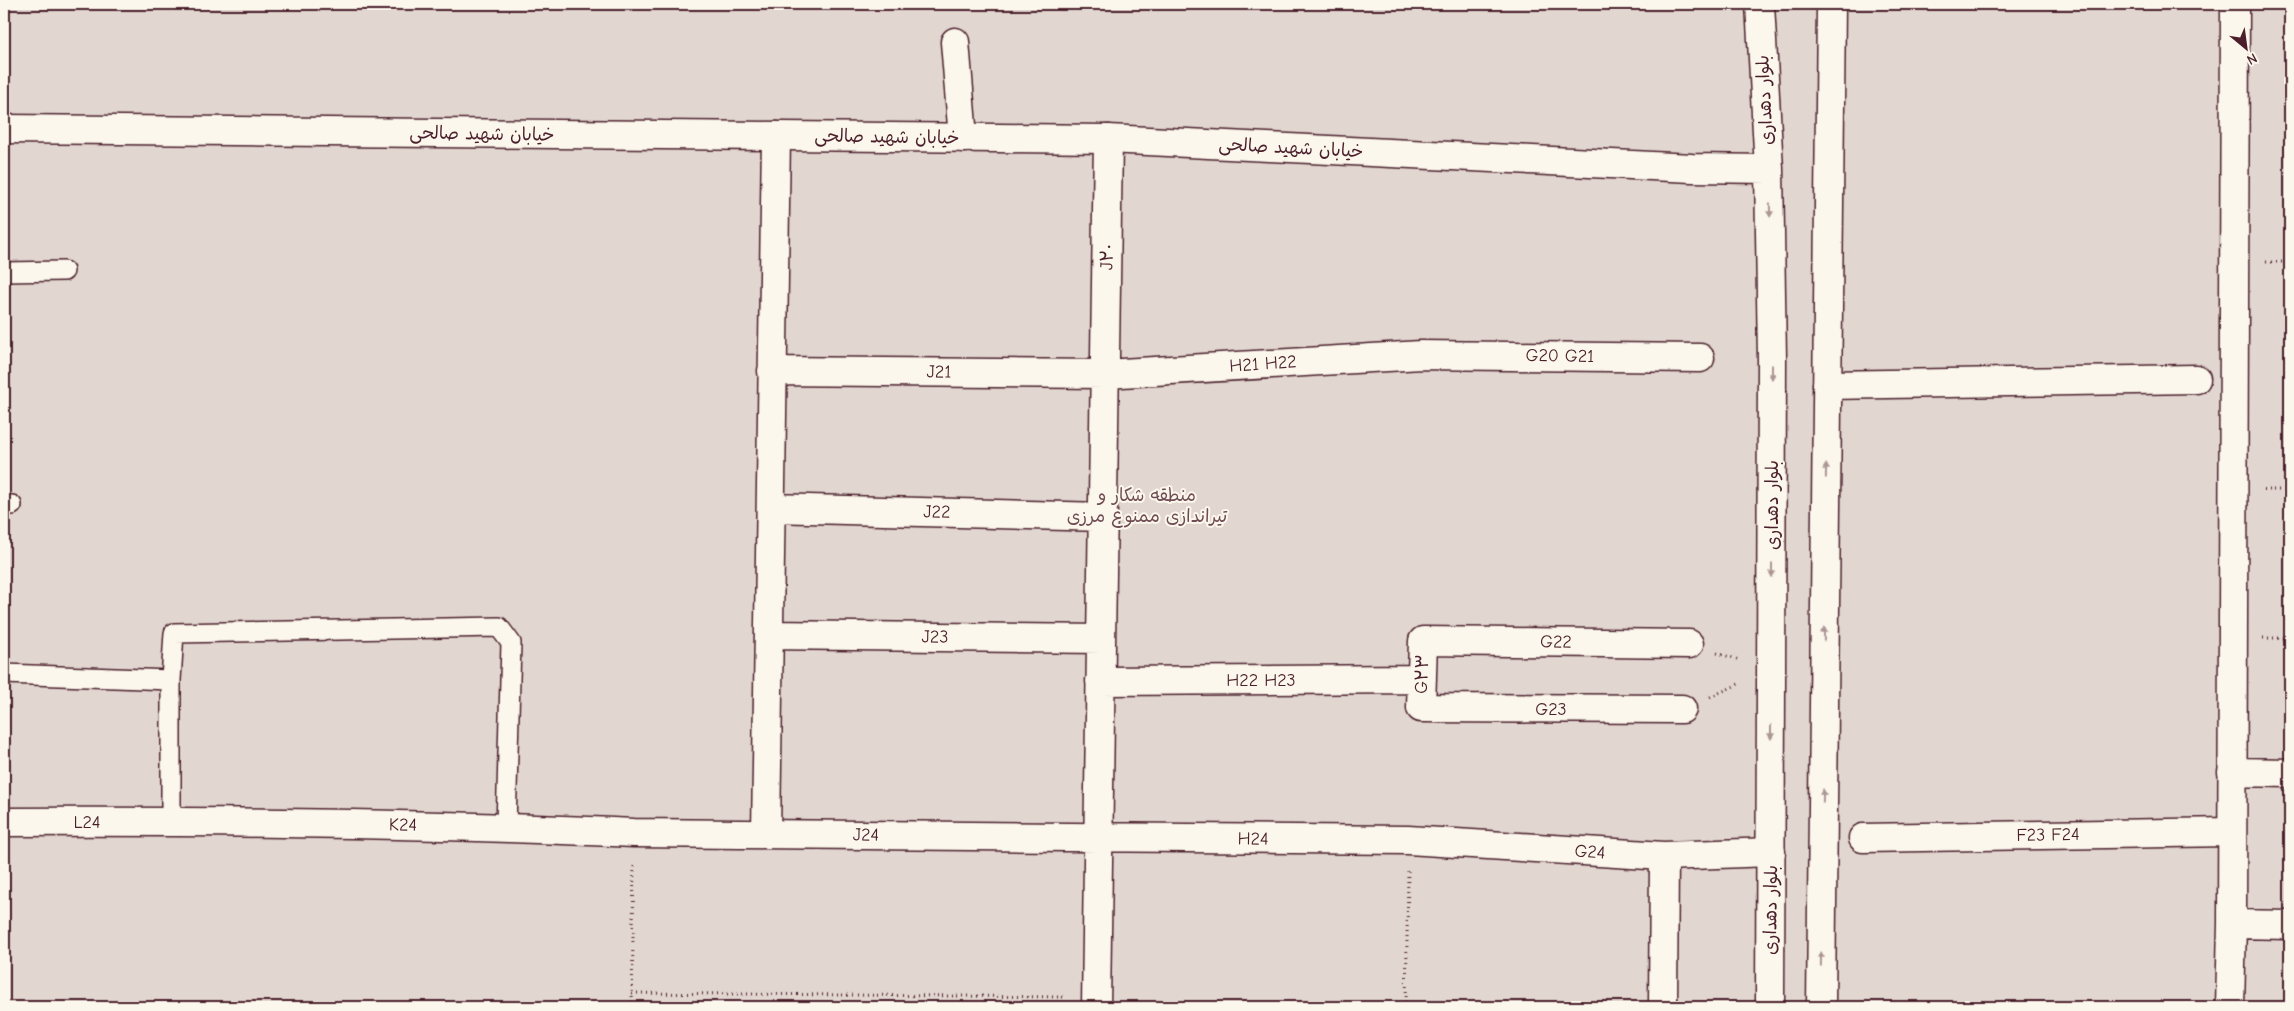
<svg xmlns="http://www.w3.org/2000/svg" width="2294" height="1011" viewBox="0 0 2294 1011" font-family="'Comic Neue','Playpen Sans Arabic',sans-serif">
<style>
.green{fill:#e2d7d0;stroke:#967b7e}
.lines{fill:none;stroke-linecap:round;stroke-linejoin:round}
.lane-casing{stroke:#4a1f2b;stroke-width:22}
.street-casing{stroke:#4a1f2b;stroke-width:31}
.secondary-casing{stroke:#4a1f2b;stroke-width:31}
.path{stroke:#4a1f2b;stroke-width:3;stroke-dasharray:1 4;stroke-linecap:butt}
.lane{stroke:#fbf7ec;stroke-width:19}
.street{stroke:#fbf7ec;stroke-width:28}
.secondary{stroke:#fbf7ec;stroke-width:28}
.oneway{fill:#ab9695}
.labels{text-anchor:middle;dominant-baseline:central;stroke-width:4;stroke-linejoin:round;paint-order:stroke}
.street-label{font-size:18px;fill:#4a1f2b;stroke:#fbf7ec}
.park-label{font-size:18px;fill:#704d54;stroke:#fbf7ec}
</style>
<rect width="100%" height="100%" fill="#fbf7ec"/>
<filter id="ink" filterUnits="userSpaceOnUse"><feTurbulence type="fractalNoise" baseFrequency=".02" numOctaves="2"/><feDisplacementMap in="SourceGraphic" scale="10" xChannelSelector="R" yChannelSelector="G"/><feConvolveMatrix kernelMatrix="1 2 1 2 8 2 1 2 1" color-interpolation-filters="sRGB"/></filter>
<g filter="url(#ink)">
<path class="green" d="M4,4H2290V1007H4Z"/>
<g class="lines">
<g class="lane-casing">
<path id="lane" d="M4,272L64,271
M4,505H12
M4,674L171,680
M171,821V680L174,633L499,627L511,643L506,827"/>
</g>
<g class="street-casing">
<path id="street" d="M955,42L963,138
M772,371L1105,374L1421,355L1700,358
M1827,385L2196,379
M771,508L1103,517
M769,635L1101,639
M1100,681L1422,679
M1682,709L1421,708L1423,641L1689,644
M2232,772L2290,773
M4,822C214,821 424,823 634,833L1408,840L1664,856L1771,852
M766,834L776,136
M1863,838L2232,832
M2232,924L2290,925
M1096,1007L1108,139
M1663,1007L1664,856
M2230,1007L2232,924L2235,4"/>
</g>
<g class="secondary-casing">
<path id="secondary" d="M1760,4L1769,169L1772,359L1770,1007
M4,129L1108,139L1692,168L1769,169
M1821,1007L1831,4"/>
</g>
<path class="path" d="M2266,262H2290
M2263,490H2290
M2263,638H2290
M1717,653L1740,660
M1710,697L1741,683
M632,993L1066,997
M632,1007L634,863
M1406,1007L1408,870"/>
<use href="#lane" class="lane"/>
<use href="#street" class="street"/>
<use href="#secondary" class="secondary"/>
</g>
<defs><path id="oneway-solid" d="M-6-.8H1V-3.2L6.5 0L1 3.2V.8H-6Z" transform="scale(1.25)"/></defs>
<g class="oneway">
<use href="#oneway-solid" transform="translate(1770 210) rotate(89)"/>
<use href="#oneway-solid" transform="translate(1772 372) rotate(90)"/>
<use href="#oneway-solid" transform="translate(1826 471) rotate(-89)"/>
<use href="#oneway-solid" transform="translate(1772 570) rotate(90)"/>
<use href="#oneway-solid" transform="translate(1824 634) rotate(-89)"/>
<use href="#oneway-solid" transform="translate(1771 732) rotate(90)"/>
<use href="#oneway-solid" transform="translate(1823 796) rotate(-89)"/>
<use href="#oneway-solid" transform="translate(1821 959) rotate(-89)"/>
</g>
</g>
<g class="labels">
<g class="street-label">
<text transform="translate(1765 100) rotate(-93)">بلوار دهداری</text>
<text transform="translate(482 134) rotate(1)">خیابان شهید صالحی</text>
<text transform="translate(887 137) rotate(1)">خیابان شهید صالحی</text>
<text transform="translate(1291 148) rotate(3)">خیابان شهید صالحی</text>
<text transform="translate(1107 257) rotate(-89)">J۲۰</text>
<text transform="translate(1560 356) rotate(1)">G20 G21</text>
<text transform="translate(1263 364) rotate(-4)">H21 H22</text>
<text transform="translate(939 372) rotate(1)">J21</text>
<text transform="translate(1772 505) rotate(-90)">بلوار دهداری</text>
<text transform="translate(937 512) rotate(1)">J22</text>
<text transform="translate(935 637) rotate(1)">J23</text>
<text transform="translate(1556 642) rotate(1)">G22</text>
<text transform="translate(1422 674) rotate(-88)">G۲۳</text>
<text x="1261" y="680">H22 H23</text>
<text x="1551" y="709">G23</text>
<text x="87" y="822">L24</text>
<text transform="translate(403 825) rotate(1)">K24</text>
<text transform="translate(866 835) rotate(1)">J24</text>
<text transform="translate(2048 835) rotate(-1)">F23 F24</text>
<text transform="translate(1253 839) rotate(1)">H24</text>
<text transform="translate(1590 852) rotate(4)">G24</text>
<text transform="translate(1771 910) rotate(-89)">بلوار دهداری</text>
</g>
<g class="park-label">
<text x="1147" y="495">منطقه شکار و<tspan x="1147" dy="21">تیراندازی ممنوع مرزی</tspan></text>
</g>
</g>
<rect width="2294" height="1011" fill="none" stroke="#fbf7ec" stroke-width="20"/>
<rect x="10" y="10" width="2274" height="991" fill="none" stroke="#4a1f2b" stroke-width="2" filter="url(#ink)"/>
<g transform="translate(2246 48) rotate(151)" stroke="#fbf7ec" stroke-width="4" paint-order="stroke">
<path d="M0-4L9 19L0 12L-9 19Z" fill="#4a1f2b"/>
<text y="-8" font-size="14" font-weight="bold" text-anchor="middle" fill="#4a1f2b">N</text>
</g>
</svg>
